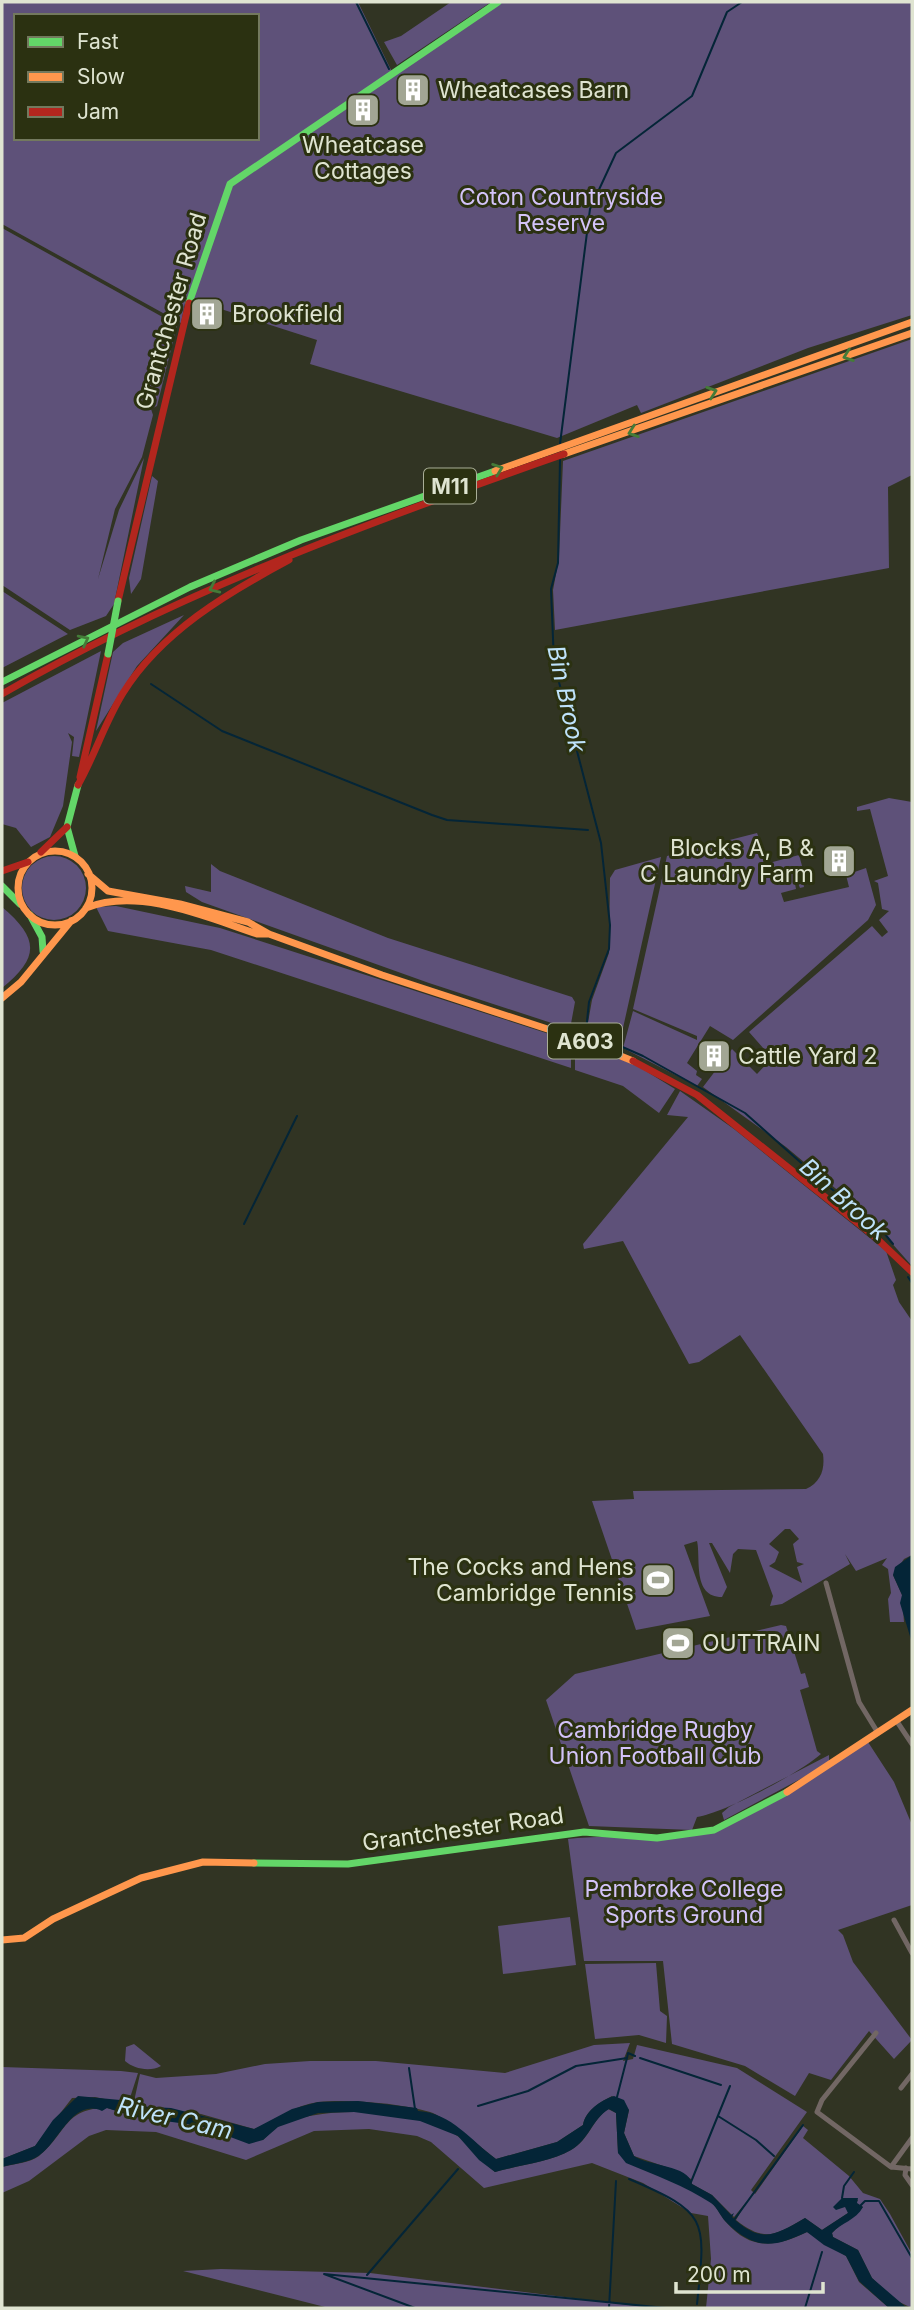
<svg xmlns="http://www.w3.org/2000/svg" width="914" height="2310" viewBox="0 0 914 2310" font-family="Inter,sans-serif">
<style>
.green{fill:#5e5179;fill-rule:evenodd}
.water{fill:#042537}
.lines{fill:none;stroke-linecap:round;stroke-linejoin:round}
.stream{stroke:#042537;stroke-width:2}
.street{stroke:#726764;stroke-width:5}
.fast{stroke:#63d668;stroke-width:7}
.slow{stroke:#ff974d;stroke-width:7}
.jam{stroke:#b3261e;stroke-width:7}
.fast-bridge{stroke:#63d668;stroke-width:7}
.oneway{stroke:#447b38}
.labels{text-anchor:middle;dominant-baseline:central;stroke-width:6;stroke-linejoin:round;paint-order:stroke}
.shield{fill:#2b3111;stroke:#a9ae97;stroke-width:2}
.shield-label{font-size:21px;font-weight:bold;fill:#dfe4d1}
.poi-label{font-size:23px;fill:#dfe4d1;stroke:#2b3111;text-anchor:start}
.park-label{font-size:23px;fill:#d3c3f9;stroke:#2b3111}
.street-label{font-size:23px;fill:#dfe4d1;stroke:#2b3111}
.water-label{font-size:24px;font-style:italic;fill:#bee2fa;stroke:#2b3111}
</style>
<rect width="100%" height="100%" fill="#313423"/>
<path class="green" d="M2,2H358L392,72L498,2H912V315L808,348L641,413L637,405L557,438L310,364L317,340L193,300L186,298L181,323L2,224ZM16,16H257V138H16Z
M451,2H491L397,65L384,42L401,36Z
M2,228L177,325L157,406L151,409L153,415L142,457L115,509L98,579L119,510L144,458L114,604L106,616L70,630L2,585Z
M912,339V475L888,487L889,568L555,630L553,590L559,558L563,461Z
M152,476L158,481L141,579L131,594L129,578Z
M2,591L68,634L2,668Z
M184,615L137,666L96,731L113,652L123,643Z
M101,651L79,757L72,756L74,737L68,733L72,742L63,806L50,837L31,847L16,828L2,824V703Z
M889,798L912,802V1266L866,1214L786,1147L703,1087L732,1049L757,1074L772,1058L749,1032L872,926L882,937L888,932L879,920L889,911L882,909L878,883L874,881L888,876L870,809L857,811V807Z
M757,833L769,863L799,855L806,880L803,881L804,887L800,888L798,883L795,884L796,889L781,893L784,902L849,887L846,875L866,868L876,905L868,920L733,1040L710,1026L687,1063L697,1071L696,1075L702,1079L697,1086L623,1048L633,1011L697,1040V1036L633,1009L667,856Z
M22 888a32 32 0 1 1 64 0a32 32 0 1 1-64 0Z
M661,857L619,1046L586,1034L592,1000L609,953L610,878L615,870Z
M211,864L220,871L388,938L572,997L575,1002L570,1029L429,983L202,902L186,892L185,886L211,892Z
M116,906L220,928L571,1041V1068L211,950L108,931L96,907Z
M2,907C40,939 39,958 2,988Z
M575,1043L636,1065L675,1089L659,1113L623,1086L575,1070Z
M680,1091L734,1129L886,1251L896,1280L893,1285L899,1302L912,1321V1555L904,1559L893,1575L902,1595L904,1622H890L888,1599L891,1593L888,1569L882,1565L887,1558L856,1571L845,1554L850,1564L782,1604L770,1606L773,1596L756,1550L738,1549L733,1554L730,1573L712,1543H709L727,1587L722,1597C692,1597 701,1558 697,1541L684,1545L710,1616L636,1630L592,1501L634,1499L633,1491L806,1489C821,1482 825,1469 823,1454L740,1335L699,1362L689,1364L623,1241L584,1249L583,1244L688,1117L667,1115ZM785,1529H790L799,1539L793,1544L797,1562L804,1564L797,1567L802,1583L769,1566L775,1562L779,1552L769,1544Z
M781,1625L786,1626L801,1674L805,1673L809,1687L800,1690L817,1751L821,1754C798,1774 726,1812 697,1817L692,1830L589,1826L546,1700L575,1674Z
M868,1742L894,1782L912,1825V1905L838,1930L843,1935L853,1962L912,2040L894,2059L869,2031L831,2080L809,2073L795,2096L745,2066L672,2044L663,1961H584L568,1839C615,1833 661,1843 709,1833Z
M829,1755V1761L819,1769L724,1820L722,1813L729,1807Z
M570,1917L576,1965L503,1974L498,1926Z
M656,1963L660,2011L667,2016L666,2043L639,2035L595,2039L585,1964Z
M630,2043L623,2061L633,2059L637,2045L737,2068L807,2112L751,2190L755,2194L803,2126L808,2130L803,2138L849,2176L863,2193L880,2199L890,2214L912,2254V2308L895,2300L872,2278L858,2250L833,2237L832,2233C841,2223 853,2217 863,2207L856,2203L858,2200L845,2198L848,2213L822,2230L805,2218C776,2235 765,2243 736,2220L747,2201L734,2217L712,2195L692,2184L691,2179L675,2170L634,2156L624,2133L629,2110L612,2096C600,2102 585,2111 583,2125L557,2142L496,2159C482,2148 444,2116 430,2112C399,2103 349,2099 318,2102C295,2105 274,2121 254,2129L201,2114L133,2106L140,2074L156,2078L216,2074L265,2064L310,2061H376L505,2073L594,2045Z
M134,2044L161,2066C150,2072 134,2069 125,2061L126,2047Z
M2,2067L121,2071L138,2073L128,2104L95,2097L72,2098L35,2146L2,2159Z
M107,2108L136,2117L165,2119L263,2140C268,2136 273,2129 279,2126C322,2104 417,2109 456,2135C471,2145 481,2161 495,2172C519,2165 550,2162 571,2150C589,2140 592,2120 608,2109L616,2113L618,2153C644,2167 693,2187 713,2204C718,2209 721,2217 726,2222C751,2251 776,2247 807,2232L846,2256L859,2282L889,2308H706L711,2259L708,2216L691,2213L643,2183L592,2163L484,2188L431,2142L417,2136L369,2129L314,2131L246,2160L156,2132L106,2130L89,2136L29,2181L2,2193V2167C13,2164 30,2163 39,2156C67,2133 64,2108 107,2108Z
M221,2269L370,2273L653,2308H329L183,2271Z"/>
<path class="water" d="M912,1555V1643L900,1603L902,1595L893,1575L895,1567Z
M78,2096L120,2100L133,2106L171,2108L254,2129L292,2109L318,2102L358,2101L417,2108L418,2111C452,2113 470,2140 496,2159L557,2142L583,2125C585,2111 601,2100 614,2096L624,2100L629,2110L624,2133L634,2156C648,2166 689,2165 692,2184L712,2195L731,2215L734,2213L732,2217C761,2244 774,2236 805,2218L822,2230L848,2213L845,2207L836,2210L833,2207L842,2198H858L857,2203L863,2207C856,2220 841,2223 832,2233L833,2237L858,2250L872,2278L907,2308H889L859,2281L846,2256L824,2245L807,2232C775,2247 757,2251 728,2224C721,2218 718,2208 711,2203C685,2186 655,2175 626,2163L618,2153L616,2113L609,2109C592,2119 589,2140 571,2150C550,2162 519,2165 495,2172L479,2160L458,2136L420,2121L354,2112L318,2113L278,2127L263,2140L249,2144L201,2126L136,2117L107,2108L102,2111C71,2097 58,2147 35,2158C25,2163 12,2164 2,2167V2159L35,2146L53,2120Z"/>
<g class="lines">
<path class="stream" d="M356,2L389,69
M560,444L590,209L616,153L692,96L727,12L742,2
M560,460L558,563L551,589L554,663L601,843L610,925L609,949L589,1002L586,1031L643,1056L745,1113L825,1184L875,1222L893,1244
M151,684L222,731L432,815L447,820L588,830
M244,1224L297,1116
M908,1277L912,1283
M627,2058L628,2053L635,2056
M640,2058L721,2085
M409,2068L415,2109
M478,2106L528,2091L576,2066L627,2058L617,2097
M718,2116L756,2140L774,2156
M629,2179C709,2213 706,2219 697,2304
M691,2182L730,2086
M842,2198L844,2186L854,2172
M859,2207L865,2201H879L912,2258
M734,2220L803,2125
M367,2275L458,2169
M415,2308L324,2274L666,2308
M609,2308L616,2181
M805,2308L822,2252"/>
<path class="street" d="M826,1583L859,1702L878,1733
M896,1720L912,1744
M894,1920L912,1953
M876,2033L822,2100L817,2112L891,2167L912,2169
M901,2088L912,2074
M891,2167L912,2138
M906,2168L905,2175L912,2185"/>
<path class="fast" d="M189,303L230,184L498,2
M2,682L190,587L301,540L495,471
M75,856L67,827L78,785
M2,886L20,904
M30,915L42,937L43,951
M254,1863L348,1864L584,1832L657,1838L714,1830L787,1792"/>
<path class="slow" d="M564,454L912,333
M495,471L912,322
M18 888a37 37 0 1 1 74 0a37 37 0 1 1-74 0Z
M88,874L108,891L180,904L248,922L269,934L382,975L581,1040L633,1061
M86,908C139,887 206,917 257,934H269
M2,998L21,982L71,921
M787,1792L912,1710
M2,1940L24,1938L53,1919L141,1878L203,1862L254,1863"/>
<path class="jam" d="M118,601L189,303
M2,694C179,592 372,521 564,454
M80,777L108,654
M78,785C95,755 105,722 123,693C161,632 227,593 289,560
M41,852L67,827
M2,871L28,862
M633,1061L697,1095L874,1236L912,1272"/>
<path class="fast-bridge" d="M108,654L118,601"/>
</g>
<defs><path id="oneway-chevron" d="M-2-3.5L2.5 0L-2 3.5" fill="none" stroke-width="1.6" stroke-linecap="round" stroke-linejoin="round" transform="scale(1.75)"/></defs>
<g class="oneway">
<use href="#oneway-chevron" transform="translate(848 356) rotate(161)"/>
<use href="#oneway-chevron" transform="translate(712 392) rotate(-19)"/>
<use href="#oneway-chevron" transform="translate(633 432) rotate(161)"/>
<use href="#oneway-chevron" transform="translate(498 469) rotate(-20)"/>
<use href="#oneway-chevron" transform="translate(214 588) rotate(155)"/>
<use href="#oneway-chevron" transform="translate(84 640) rotate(-27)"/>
</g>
<defs>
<g id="building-square" transform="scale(1.75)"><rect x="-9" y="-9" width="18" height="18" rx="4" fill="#a2a694" stroke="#2b3111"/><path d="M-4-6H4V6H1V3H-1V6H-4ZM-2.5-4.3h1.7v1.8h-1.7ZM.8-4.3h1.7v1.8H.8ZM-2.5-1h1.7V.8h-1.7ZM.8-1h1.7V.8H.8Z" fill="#fff"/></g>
<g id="stadium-square" transform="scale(1.75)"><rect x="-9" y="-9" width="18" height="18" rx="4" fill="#a2a694" stroke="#2b3111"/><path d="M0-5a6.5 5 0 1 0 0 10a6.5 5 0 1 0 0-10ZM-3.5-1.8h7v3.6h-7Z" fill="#fff"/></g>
</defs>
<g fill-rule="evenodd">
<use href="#building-square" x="413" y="90"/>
<use href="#building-square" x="363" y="110"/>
<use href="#building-square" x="207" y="314"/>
<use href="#building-square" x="839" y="861"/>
<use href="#building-square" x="714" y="1056"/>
<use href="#stadium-square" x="658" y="1580"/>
<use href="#stadium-square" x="678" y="1643"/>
</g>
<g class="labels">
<g class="shield">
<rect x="424" y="468.5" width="52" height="35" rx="5"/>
<rect x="548" y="1023.5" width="74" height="35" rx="5"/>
</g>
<g class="shield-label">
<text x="450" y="486">M11</text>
<text x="585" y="1041">A603</text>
</g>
<g class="poi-label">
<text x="438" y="90">Wheatcases Barn</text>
<text x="363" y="145" text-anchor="middle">Wheatcase<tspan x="363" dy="26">Cottages</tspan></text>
<text x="232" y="314">Brookfield</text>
<text x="814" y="848" text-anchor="end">Blocks A, B &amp;<tspan x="814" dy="26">C Laundry Farm</tspan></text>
<text x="738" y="1056">Cattle Yard 2</text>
<text x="634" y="1567" text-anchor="end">The Cocks and Hens<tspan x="634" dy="26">Cambridge Tennis</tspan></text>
<text x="702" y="1643">OUTTRAIN</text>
</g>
<g class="park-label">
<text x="561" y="197">Coton Countryside<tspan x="561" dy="26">Reserve</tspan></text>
<text x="655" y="1730">Cambridge Rugby<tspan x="655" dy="26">Union Football Club</tspan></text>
<text x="684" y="1889">Pembroke College<tspan x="684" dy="26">Sports Ground</tspan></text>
</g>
<g class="street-label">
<text transform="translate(171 311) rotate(-74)">Grantchester Road</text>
<text transform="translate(463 1829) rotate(-8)">Grantchester Road</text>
</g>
<g class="water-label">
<text transform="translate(567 699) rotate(78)">Bin Brook</text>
<text transform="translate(844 1199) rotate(42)">Bin Brook</text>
<text transform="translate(175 2118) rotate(13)">River Cam</text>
</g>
</g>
<rect width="914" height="2310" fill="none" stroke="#dfe4d1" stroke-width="7"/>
<rect x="14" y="14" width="245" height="126" fill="#2b3111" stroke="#73795e" stroke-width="2"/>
<rect x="28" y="37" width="35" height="10" fill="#63d668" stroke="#73795e" stroke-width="2"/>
<text x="77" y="49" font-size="21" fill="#dfe4d1">Fast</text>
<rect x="28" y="72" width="35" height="10" fill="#ff974d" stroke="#73795e" stroke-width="2"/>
<text x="77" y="84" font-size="21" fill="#dfe4d1">Slow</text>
<rect x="28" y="107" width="35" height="10" fill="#b3261e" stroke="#73795e" stroke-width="2"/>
<text x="77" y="119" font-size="21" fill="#dfe4d1">Jam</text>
<path d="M676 2282v10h147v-10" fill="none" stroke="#dfe4d1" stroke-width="3.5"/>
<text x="687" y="2282" font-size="21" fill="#dfe4d1" stroke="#2b3111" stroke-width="5" paint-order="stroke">200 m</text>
</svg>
